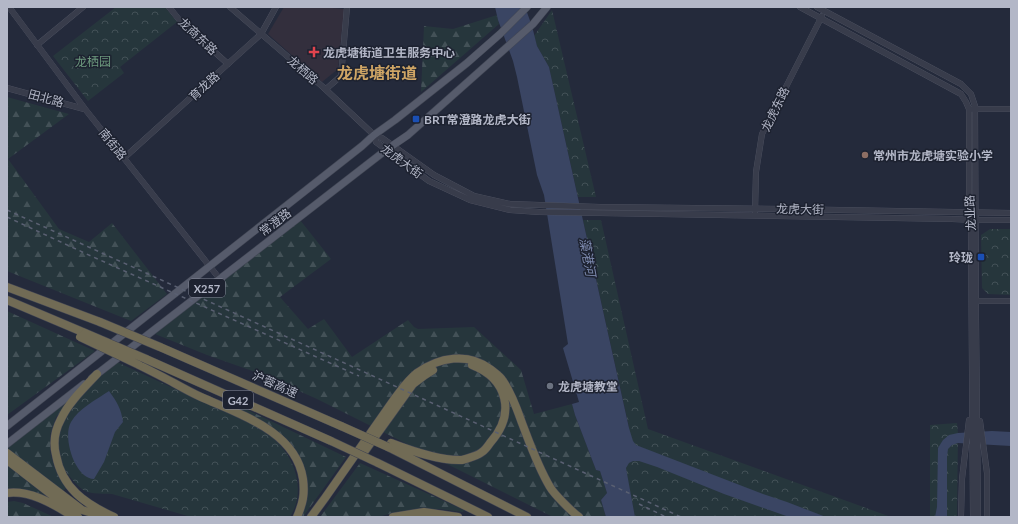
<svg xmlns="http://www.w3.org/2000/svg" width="1018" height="524" viewBox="0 0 1018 524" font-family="Lato,'Noto Sans SC',sans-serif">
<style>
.medical{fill:#332f3d}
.forest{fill:url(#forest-firs)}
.park{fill:url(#park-crowns)}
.water{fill:#3a4563}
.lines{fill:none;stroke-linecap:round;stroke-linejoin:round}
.minor-casing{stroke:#535766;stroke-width:6}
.major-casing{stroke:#414654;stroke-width:8}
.highway-casing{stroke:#404453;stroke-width:9}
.minor{stroke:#383c4b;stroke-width:5.5}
.major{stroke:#565b6b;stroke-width:7}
.highway{stroke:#716b55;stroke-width:8}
.rail{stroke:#5a6072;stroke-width:1.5;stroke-dasharray:4 4;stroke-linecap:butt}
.highway-bridge-casing{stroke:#404453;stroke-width:9;stroke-linecap:butt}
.highway-bridge{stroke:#716b55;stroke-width:8}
.health-dot{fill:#e0444e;stroke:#1d2230;stroke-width:1.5}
.transit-dot{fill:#1a4fb4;stroke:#1d2230;stroke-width:1.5}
.education-dot{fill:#8d6e63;stroke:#1d2230;stroke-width:1.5}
.worship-dot{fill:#6b7280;stroke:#1d2230;stroke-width:1.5}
.labels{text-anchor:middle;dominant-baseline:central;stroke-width:3;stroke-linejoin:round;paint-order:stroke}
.shield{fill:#1d2230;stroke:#868a9a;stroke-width:1}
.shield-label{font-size:11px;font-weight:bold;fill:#b3b7c7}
.street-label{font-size:12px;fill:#b3b7c7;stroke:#1d2230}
.poi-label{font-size:12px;font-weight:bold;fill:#b3b7c7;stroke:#1d2230;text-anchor:start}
.park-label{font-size:12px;fill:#6b977c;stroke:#1d2230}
.water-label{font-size:13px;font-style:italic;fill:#7c89ad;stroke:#1d2230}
.district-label{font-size:16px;font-weight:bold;fill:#cfa565;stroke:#1d2230}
</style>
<defs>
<pattern id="forest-firs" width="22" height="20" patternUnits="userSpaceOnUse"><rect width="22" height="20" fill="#26363c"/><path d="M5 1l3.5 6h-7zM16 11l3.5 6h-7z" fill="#435157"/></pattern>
<pattern id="park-crowns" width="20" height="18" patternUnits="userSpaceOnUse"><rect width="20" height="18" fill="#26363c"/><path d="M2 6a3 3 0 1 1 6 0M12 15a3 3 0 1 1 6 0" fill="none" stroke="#435157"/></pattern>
</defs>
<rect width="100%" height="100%" fill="#242a3b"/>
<path class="medical" d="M284,7H322L344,9L338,69L322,82L268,34Z"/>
<path class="forest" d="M497,15L499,24L421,92L424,26L453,29Z
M7,97L69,114L8,159L59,229L89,242L112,223L167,294L131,321L7,271Z
M300,220L331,259L280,297L308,329L324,319L352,357L408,320L414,327L418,329L474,327L521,370L534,414L572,404L575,415L596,470L600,471L607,493L601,500L606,517H553L317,399L261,374L207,355L155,334Z
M7,311L95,351L7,415Z
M229,401L346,457L303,517H300L306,501L298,454L287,440L272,427L228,403Z
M64,403L66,404L56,417L50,435V451L54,467L66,488L63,491L7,448V447Z
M360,463L464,510L463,512L439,509H417L389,514L378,517H320Z
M7,465L45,495L43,498L27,491L7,488Z
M14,501L23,503L54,517H7V502Z"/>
<path class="park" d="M116,7H165L177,22L120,67L124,73L88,101L53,56Z
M552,10L596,197H578L549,67L537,46L534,36Z
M583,220H601L648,429L891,517H635L618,430L629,427Z
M990,229H1011V295L988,294L982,288L981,235Z
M117,362C149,377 180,391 211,405C233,415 257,424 275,440C296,459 306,492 290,517H191L112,494C103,493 94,495 85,491C79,488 70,477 66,472C63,467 61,463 60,458C58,451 56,444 57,437C61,410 98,379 117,362Z
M957,423L958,433L957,517H930V425Z"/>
<path class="water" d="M495,7H525L532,26L537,46L549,67L629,428L633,441L636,445L763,494L787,502L826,517H789L724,494L657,467L639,461H633L629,463L626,468L635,517H606L601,500L607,493L600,471L596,470L575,415L572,404L579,402L563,348L568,344L544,195L537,175L517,77L513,61L498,20Z
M109,391C117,402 121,408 123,422L115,432L104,462L94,479C75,479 62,437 71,422C79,408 96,400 109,391Z
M992,431L1011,432V446L958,443L952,445L948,449L947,457V517H935L937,507L938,448L943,440L949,435L958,433Z"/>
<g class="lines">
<g class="minor-casing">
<path id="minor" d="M9,7L85,109L219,278
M169,7L181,22L228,64
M230,7L323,87L374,135L382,138L434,175L474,196L510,204L600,207L783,209L1011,213
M800,7L961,94L966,102L969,109V203L971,230L973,517
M817,7L961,84L971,94L975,106L976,317L978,517
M37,45L83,7
M7,88L84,109
M326,89L341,76L347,7
M971,109H1011
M374,135L376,142L429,181L470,200L510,210L539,212L952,219L976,220H1011
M124,158L261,34L276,7
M755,211L756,172L762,134L822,16
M972,301H1011
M980,421L987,473V517
M961,517L962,479L969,420"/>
</g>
<g class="major-casing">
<path id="major" d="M92,378L386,150L408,135L533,24L547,7
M7,426L362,146L374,135L395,120L467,63L500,34L527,7
M7,444L84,384"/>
</g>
<g class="highway-casing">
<path id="highway" d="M7,287L100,322
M7,300L85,333
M160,347L341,426
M146,359L331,441
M139,365C151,371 163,377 174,383C183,388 192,393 201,397C239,414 296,431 303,479C305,494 303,503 297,517
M97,374C84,388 69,402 61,419C55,430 53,443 56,455C62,488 85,504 114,517
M391,443C412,451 440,461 462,460C466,459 479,455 482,452C485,450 488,446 490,443C516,414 508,379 472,365
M388,447L527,517
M7,453L82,510L102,516
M362,455L413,384L425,375L433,370
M7,460L65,505L78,517
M378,463L488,517
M7,493C29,490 52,503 69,514
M311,517L325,498L395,398C402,389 408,380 417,373C439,357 468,352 490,369C495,373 500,376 503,381C512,394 517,409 522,423C530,444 538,467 550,487C554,494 572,512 579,517
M393,517L424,512L458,517"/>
</g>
<use href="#minor" class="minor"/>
<use href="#major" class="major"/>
<use href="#highway" class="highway"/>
<path class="rail" d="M7,210L362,371L681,517
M7,217L91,256L359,376
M639,504L666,517"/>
<g class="highway-bridge-casing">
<path id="highway-bridge" d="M100,322L160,347
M85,333L146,359
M80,337L139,365
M341,426L388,447
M331,441L378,463"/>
</g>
<use href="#highway-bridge" class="highway-bridge"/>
</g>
<path class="health-dot" d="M312 46h4v4h4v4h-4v4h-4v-4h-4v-4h4z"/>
<g class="transit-dot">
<rect x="412" y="115" width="8" height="8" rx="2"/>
<rect x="977" y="253" width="8" height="8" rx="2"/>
</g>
<circle class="education-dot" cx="865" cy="155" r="4"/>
<circle class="worship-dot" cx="550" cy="386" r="4"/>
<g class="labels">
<g class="shield">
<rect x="189" y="279" width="36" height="18" rx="3"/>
<rect x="223" y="391" width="30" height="18" rx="3"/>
</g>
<g class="shield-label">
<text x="207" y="288">X257</text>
<text x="238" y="400">G42</text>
</g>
<g class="street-label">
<text transform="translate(198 36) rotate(43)">龙商东路</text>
<text transform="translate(303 70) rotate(41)">龙栖路</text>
<text transform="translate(204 86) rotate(-42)">育龙路</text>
<text transform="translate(46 98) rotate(15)">田北路</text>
<text transform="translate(775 109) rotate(-64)">龙虎东路</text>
<text transform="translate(113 144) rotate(51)">南街路</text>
<text transform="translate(402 161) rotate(36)">龙虎大街</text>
<text transform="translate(800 209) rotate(1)">龙虎大街</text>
<text transform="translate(970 213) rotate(-93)">龙业路</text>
<text transform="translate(275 222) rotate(-37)">常澄路</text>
<text transform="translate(275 384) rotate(24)">沪蓉高速</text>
</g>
<g class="poi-label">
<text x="323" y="52">龙虎塘街道卫生服务中心</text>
<text x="424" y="119">BRT常澄路龙虎大街</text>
<text x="873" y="155">常州市龙虎塘实验小学</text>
<text x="973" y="257" text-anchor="end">玲珑</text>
<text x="558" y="386">龙虎塘教堂</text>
</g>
<g class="park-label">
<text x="93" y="61">龙栖园</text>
</g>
<g class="water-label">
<text transform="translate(588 257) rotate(80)">藻港河</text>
</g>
<g class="district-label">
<text x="377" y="72">龙虎塘街道</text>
</g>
</g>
<rect width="1018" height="524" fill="none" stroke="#b3b7c7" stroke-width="16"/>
</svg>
